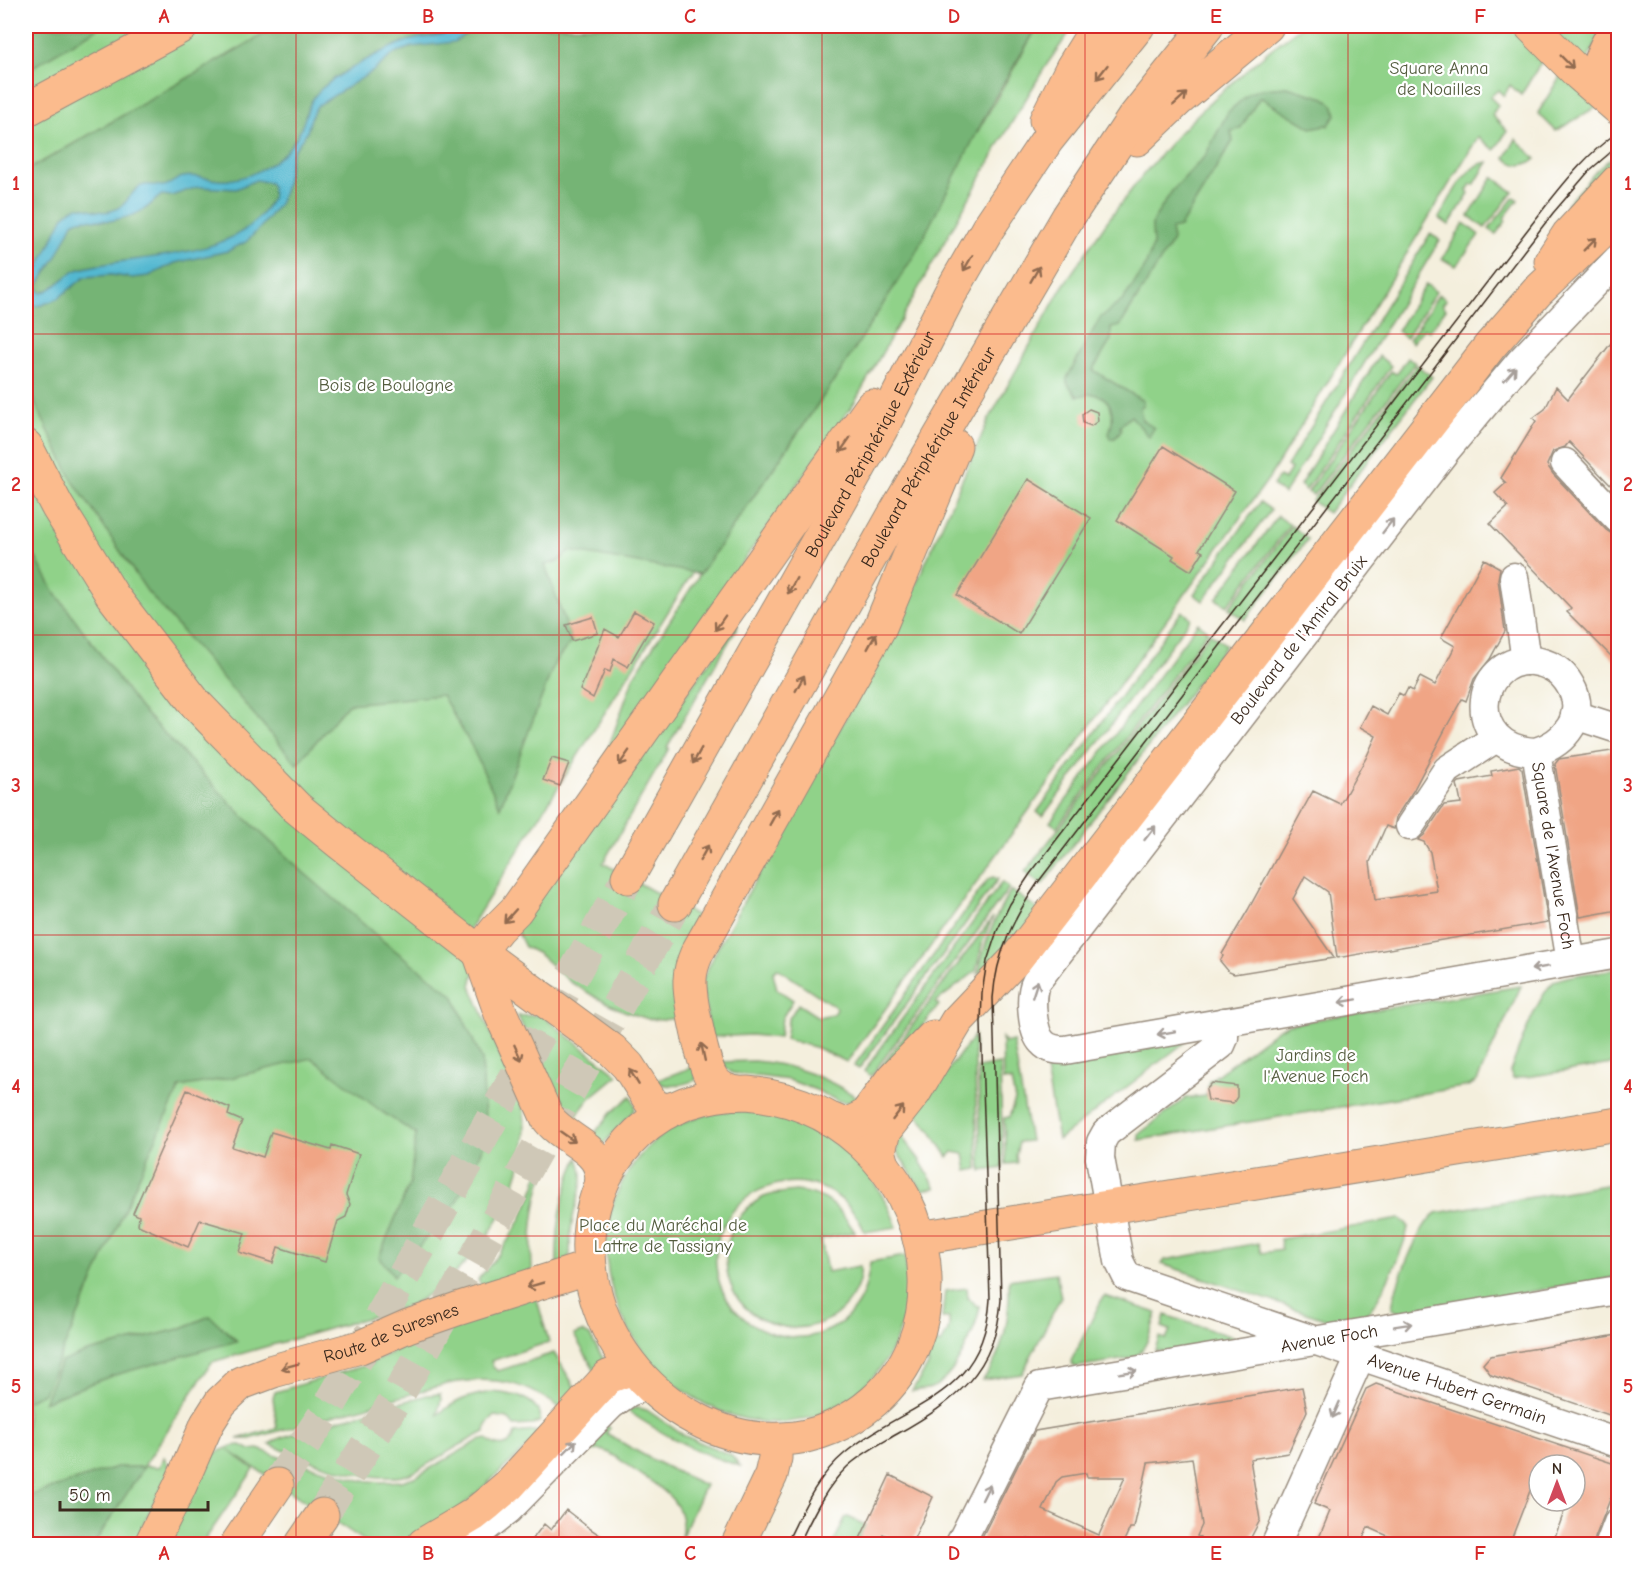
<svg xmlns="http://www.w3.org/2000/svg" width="1644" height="1570" viewBox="0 0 1644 1570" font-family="'Comic Neue',sans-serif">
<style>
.green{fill:#90d289;stroke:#667e54;stroke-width:1.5}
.forest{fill:#74b475;stroke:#586f4a;stroke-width:1.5}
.water{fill:#52b8d0;stroke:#467177;stroke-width:1.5;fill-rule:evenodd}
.building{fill:#f0a585;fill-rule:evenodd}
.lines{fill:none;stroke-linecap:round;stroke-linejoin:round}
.highway-tunnel{stroke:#cfc8b7;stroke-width:33;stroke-dasharray:33 16;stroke-linecap:butt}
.minor-casing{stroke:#988c7e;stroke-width:31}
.major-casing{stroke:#988c7e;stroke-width:35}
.highway-casing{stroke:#988c7e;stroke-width:35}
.minor{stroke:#fff;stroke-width:28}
.major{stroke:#fbbb8d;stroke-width:33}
.highway{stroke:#fbbb8d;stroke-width:33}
.tram{stroke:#3b2a1e;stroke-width:1.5}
.oneway{stroke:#916b50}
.oneway2{stroke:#a79f9a}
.grid{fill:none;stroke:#d62828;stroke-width:1.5;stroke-opacity:0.55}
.labels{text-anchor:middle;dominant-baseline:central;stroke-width:4.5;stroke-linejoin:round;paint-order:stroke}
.park-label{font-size:18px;fill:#545c3e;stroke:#fff}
.street-label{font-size:18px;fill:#3b2a1e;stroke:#fff}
.neatline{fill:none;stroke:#d62828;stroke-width:2}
.grid-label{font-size:20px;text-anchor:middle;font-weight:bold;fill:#d62828}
</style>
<rect width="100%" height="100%" fill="#fff"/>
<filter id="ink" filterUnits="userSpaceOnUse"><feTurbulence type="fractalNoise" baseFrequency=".0167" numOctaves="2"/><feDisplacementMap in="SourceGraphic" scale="12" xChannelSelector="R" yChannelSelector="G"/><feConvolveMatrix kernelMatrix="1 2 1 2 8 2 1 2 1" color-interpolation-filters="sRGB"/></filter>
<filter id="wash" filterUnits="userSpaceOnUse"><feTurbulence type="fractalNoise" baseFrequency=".008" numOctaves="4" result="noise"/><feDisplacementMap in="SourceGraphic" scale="24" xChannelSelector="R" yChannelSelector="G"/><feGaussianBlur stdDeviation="1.35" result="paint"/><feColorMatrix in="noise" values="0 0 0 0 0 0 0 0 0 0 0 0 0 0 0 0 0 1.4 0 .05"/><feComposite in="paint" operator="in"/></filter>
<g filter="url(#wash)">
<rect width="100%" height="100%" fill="#f4efdd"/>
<path class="green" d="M26,26H1035L463,939L479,952L471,986L524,1112C532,1190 476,1271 409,1306L212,1362L144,1466L159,1467L164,1457L168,1464L169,1472L134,1544H26Z
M1038,26H1074L1045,67L1008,129L854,403L604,760L634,676L700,574L840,372Z
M1302,26H1522L1548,51L1521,95L1510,85L1504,96L1498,90L1490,97L1498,105L1492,115L1507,131L1495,150L1478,137L1269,478L847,1062L817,1048L785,1039L788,1020L798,1004L818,1017L833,1014L837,1008L777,968L773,973L777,989L793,1000L782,1018L779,1038L751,1035L711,1037L701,983L717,949L901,618L988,421L1061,289L1106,223L1142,176L1179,133L1209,103L1271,49Z
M1545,26H1605L1586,62Z
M1565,68L1601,104L1556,131L1538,113Z
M1516,139L1536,159C1523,167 1517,167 1505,158Z
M1618,152V170L1578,214L1566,205L1597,170Z
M1488,162L1474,185L1471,184L1467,191L1469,193L1449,225L1439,218C1451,199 1463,165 1488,162Z
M1493,177L1513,192L1485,228L1469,216Z
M1514,197L1518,200L1504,218L1506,221L1496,234L1489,229Z
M1464,223L1479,235L1456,266L1442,259Z
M1430,234L1440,240L1284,494L1273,485L1279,477L1284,480L1291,469L1287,466Z
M1426,284L1436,292L1406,338L1397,331Z
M1439,294L1446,300L1442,305L1446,309L1429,331L1424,328L1412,343L1409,340Z
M1379,356L1391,366L1306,490L1300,485Z
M1408,358L1415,363L1313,495L1308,492L1391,371L1396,374Z
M1417,365L1432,377L1328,513L1312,501Z
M1260,502L1271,510L1203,601L1194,594Z
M1278,516L1290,525L1227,606L1216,599Z
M1292,526L1308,539L1245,620L1229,608Z
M1182,611L1191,618L1043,816L1037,812Z
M1198,623L1208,631L1057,827L1050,822Z
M737,624L738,626L667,747L669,748L603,863L701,918L684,1017L662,1020L648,1019L624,1011L597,998L570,982L539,954L525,947L516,929Z
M1210,633L1226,645L1042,885L1025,872Z
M993,877L998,879L859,1069L854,1066L988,879Z
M1002,882L1009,888L871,1076L864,1071Z
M1011,890L1040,911L1000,957L978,974C984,943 995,916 1011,890Z
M993,917L983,940L976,971L936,1002L939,1005L879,1081L873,1078Z
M1618,969V1063L1513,1079L1510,1072C1517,1053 1539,991 1555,981C1567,974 1603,972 1618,969Z
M1521,986L1477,1081L1469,1086L1139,1140V1134L1186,1098L1206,1096L1209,1081L1277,1030L1289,1024Z
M541,1015L618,1075L590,1098L568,1126L518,1016Z
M974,1036L978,1169L967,1171L964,1154L953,1152L948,1157L930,1130L915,1113Z
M1002,1038L1005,1043L1013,1041L1030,1141L1019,1142L1016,1155L1017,1163L1006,1164L1004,1118L1009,1117L1015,1100L1011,1081L1003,1080Z
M1182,1041L1184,1043L1058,1140L1045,1064Z
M754,1061C794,1064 827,1078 860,1099L848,1102L838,1101L816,1090L789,1080L732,1073L719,1062Z
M1000,1064L1003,1168L981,1171L978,1068Z
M695,1066L696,1080C681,1085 670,1089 655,1081Z
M631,1096L635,1105L634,1111L604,1143L601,1145L589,1140L611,1113Z
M730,1111C809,1111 869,1153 897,1227L865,1232C825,1142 702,1186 717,1273C729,1338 820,1362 857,1305C866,1291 868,1277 870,1262L905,1256C913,1305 900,1353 863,1387C734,1504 532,1305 634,1163C658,1130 690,1115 730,1111Z
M898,1132L919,1159L936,1188L922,1190L897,1152Z
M544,1153L548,1162C534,1197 530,1233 532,1271L481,1285L478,1280L479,1278C513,1240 533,1203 544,1153Z
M578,1158C588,1181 577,1196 573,1218C570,1231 570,1244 570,1256L557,1268C556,1229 561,1194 578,1158Z
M1618,1183V1277L1401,1313L1392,1309C1394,1288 1419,1224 1436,1213Z
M796,1191C827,1194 838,1206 855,1232L821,1239L827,1272L860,1266C862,1284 851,1302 837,1314C826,1323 809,1328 794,1328C781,1328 771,1324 759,1318C713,1292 716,1220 764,1197C774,1193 785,1192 796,1191Z
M1400,1219L1407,1224L1408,1227C1405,1246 1379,1304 1365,1315C1356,1322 1343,1322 1333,1322L1162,1264L1165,1260L1258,1243L1261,1253L1282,1250L1280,1239Z
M1056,1273L1061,1297L1022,1374L983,1380C1005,1351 1010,1316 1009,1280Z
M967,1288L968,1298L977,1306H980C976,1329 955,1380 931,1388C925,1390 918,1390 912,1391L929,1364L927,1362L935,1342L941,1344L949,1328V1318H942L945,1291Z
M536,1296L549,1342L491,1361L493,1367L498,1371L554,1353L579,1394L564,1411C525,1381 494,1375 447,1384L250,1439H237L277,1428L273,1398L275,1392L370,1364L431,1331Z
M1105,1296L1157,1313C1151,1328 1148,1350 1133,1358L1075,1367L1072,1365L1071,1361L1103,1297Z
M1165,1315L1233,1337L1234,1340L1168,1352L1155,1350L1159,1337L1166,1339L1170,1330L1162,1327Z
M582,1332L590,1336L604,1360V1363L597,1375L574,1335Z
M493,1392C512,1394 540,1397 540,1421L533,1425L514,1426L508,1418L495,1416L486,1425L485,1432C469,1440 454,1448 440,1457C429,1463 419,1471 407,1475C373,1485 301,1459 269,1444L280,1438L328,1423L427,1395L440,1394L441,1400L437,1415C458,1399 467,1396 493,1392Z
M639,1408L648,1411L685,1436L731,1455L740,1466C698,1454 661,1434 625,1409Z
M605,1424L610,1428L606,1433C638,1453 670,1470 705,1485L681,1538C689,1501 659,1487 634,1470C618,1459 604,1442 584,1455L580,1450Z
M535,1431L538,1435L535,1440L447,1520L402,1544H369L228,1450L254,1469L202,1544H163L212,1454L232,1446L241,1445L250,1450L259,1449L279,1457L360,1480L381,1482L402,1481L417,1476L478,1441L487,1439C497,1449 511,1448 515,1433Z
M848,1517L865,1525L856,1544H833L845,1518Z"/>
<path class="forest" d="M26,26H102L26,71Z
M278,26H1038L994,99L915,254L840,372L700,574L570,551L559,561L545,565L572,641L555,662L500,807L471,745L442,695L348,704L297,764L147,591L73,481L26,385V171Z
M1287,87L1325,98L1334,106L1336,115L1328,126L1326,125L1311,128L1260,97L1240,129L1231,131L1233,141L1180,227L1171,229L1173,240L1120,326L1111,328V340L1093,370L1143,401V406L1140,407L1142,420L1154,428L1149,437L1131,416L1120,426L1121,430L1115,438L1111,439L1109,433C1115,417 1114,396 1092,394C1087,394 1082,396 1077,396L1067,383V378L1100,318L1123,300L1144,269L1153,246L1152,225L1154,219L1172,191L1205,156L1228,112L1250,93L1261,89Z
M26,540L54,591L140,708L242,815L303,872L383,941L453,995L482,1060L486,1140L456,1203L394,1276L379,1257L410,1183L416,1134L382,1112L312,1058L230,1078L180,1087L149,1154L44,1393L26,1401Z
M210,1316L237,1341L111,1376L44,1402L61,1362L84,1353L179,1329Z
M116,1467H144L94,1544H26V1497Z"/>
<path class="water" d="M458,26H472L466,34L454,42L412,47L395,53L372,72L317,106L312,115L307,132L292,153L285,189L279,204L260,228L246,242L228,251L175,263L149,276L132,278L111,275L85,277L57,299L42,305L26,308V293L64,216C83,196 90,216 110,211C130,206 128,192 141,186C149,183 155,186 163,186C170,186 176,178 183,177C199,173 213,182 228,180C259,176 290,156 302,126C307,113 309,100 320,90C337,74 389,46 411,40C428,35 444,38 458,26ZM256,180L270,183C276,195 271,201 264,211C228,261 136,254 80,269C67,272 58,288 41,293L37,287L57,256L73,223C87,214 100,224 115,220C124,218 136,215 143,210C151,206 155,199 162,195L171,196L198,187L236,189Z"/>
<g id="blocks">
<path class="building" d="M1618,334V493L1569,442L1565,447L1553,451L1547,465L1553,474L1606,530L1618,538V663L1567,612L1571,608L1490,524L1508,507L1495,493L1506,483L1501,478L1536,421L1533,418L1545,409L1556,387L1568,399Z
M1089,409L1097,412L1098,421L1091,426L1083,423L1082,414Z
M1163,446L1235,491L1199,550L1203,552L1191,571L1172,559L1174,556L1117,520Z
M1028,479L1091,518L1019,634L957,595Z
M1484,559L1500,568L1498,579L1505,631L1490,659L1474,679L1466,701L1462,699L1448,724L1413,791L1396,817L1394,829L1386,826L1370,862L1375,900L1437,891L1430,852L1424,842L1418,840L1424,835L1444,805L1461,803L1457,784L1459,782L1492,776L1491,771L1519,766L1522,769L1548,922L1337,958L1328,892L1305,876L1293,899L1334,958L1234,974L1229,972L1220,961L1223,956L1222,954L1248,910L1313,791L1340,804L1366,758L1376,736L1360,727L1371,706L1387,715L1399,693L1404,696L1408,688L1413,691L1420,677L1435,685L1455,646L1441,638Z
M634,611L654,622L628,667L614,659L610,672L605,670L593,698L580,690L605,629L619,637Z
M593,617L598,633L572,641L566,625Z
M1618,750V910L1580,917L1555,764L1559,759Z
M552,758L569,763L560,786L543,780Z
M1212,1083L1237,1086V1097L1233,1103L1208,1100L1206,1090Z
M187,1090L230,1108L228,1115L242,1121L232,1147L263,1157L271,1132L331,1150L332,1145L359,1154L346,1195L350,1204L346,1217L338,1221L325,1262L278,1247L273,1263L239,1252L245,1233L200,1220L188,1247L138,1225L139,1216L133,1213Z
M1618,1335V1418L1491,1375L1483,1364L1490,1356Z
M1376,1384L1618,1465V1479L1595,1538L1594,1545H1552L1568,1501H1575V1465H1539V1480L1535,1478L1509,1545H1408L1368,1527L1360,1545H1316L1330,1511L1314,1504L1366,1389Z
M1302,1387L1307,1411L1288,1453L1250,1459L1260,1520L1247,1545H1197L1200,1537L1197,1536L1202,1525L1192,1458L1148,1463L1134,1528H1130L1122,1545H1040L1028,1539L1026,1545H978L1035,1431ZM1086,1473L1087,1477H1125L1099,1535L1043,1510L1056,1482L1062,1477Z
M890,1475L933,1497L911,1545H905L883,1534L878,1545H857Z
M566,1510L589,1528L615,1545H528L544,1524L551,1530Z"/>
</g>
</g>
<g filter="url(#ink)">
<use href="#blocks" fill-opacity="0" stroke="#988c7e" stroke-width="1.5"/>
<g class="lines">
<path class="highway-tunnel" d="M277,1485L324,1415L366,1343L628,877
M322,1515L393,1404L675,904"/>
<g class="minor-casing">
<g id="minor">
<path d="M1618,259L1520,362L1447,449L1036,982C1029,995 1032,1032 1042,1042C1048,1049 1056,1050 1065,1050L1618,954"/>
<path d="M1565,463L1618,519"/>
<path d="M1514,577L1526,661"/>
<path d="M1575,715L1618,729"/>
<path id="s1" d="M1536,752C1463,750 1473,657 1533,661C1549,663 1562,671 1570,685C1588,716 1565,743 1536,752L1571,962"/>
<path d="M1410,826L1447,770L1496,738"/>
<path id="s2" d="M1224,1022V1038L1221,1045L1106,1133L1101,1142L1100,1158L1119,1261L1127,1277L1618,1443"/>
<path d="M465,1544L509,1509L611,1405L629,1392L648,1385"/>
<path id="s3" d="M960,1544L1039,1387L1618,1290"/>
<path d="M1276,1544L1360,1357"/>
<path d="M1610,1544L1618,1523"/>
</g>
</g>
<g class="major-casing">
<g id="major">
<path d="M1531,26L1579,74L1618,108"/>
<path d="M1606,97C1589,68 1604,52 1617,26"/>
<path d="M26,110L182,26"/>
<path d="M1551,261L1568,235L1618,181"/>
<path d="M26,446L57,506L112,595L196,704L296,807L340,843L479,952L612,1050L628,1066L653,1105L664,1110L676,1108"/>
<path d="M479,952L501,1014L547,1117C565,1143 608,1147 601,1186"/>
<path d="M747,1093C796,1097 840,1118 874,1155C937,1222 947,1337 874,1401C849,1423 816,1438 782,1439C750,1441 722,1433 694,1418C592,1364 547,1219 638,1133C668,1105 706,1093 747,1093Z"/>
<path d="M833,1120L842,1124L850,1123L865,1116L893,1078L933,1037"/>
<path d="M883,1165L879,1151L884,1131L914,1093L957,1021L1016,959L1490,346L1537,292L1618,216"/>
<path d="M919,1238L1618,1124"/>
<path id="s4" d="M207,1424L221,1402L241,1383L273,1371L360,1347L408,1326L457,1309L590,1267"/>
<path d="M738,1544L771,1475L775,1458V1440"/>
</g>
</g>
<g class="highway-casing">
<g id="highway">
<path d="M1046,120L1072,68L1098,26"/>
<path d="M1137,139L1178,100L1267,26"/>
<path id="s5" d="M628,877L880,431L950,294L988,228L1047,140L1138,26"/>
<path id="s6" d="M675,904L898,508L1068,217L1133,119L1207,26"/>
<path d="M479,952L497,929L516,910L872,406"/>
<path d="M738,1093C728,1092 719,1088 713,1080C703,1067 689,998 690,980C690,971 693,962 697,953L880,627L955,446"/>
<path d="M151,1544L179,1488L207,1424"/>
<path d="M237,1544L277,1485"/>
<path d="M302,1544L322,1515"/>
<path d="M424,1544L473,1515L488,1503L509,1485L608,1377L632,1368"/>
</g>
</g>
<use href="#minor" class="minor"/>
<use href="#major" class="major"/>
<use href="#highway" class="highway"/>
<path class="tram" d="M786,1544C802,1512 816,1477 845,1453C907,1401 984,1399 990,1299L981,1023L982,993L987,961L997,931L1010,904L1030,874L1545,207C1567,179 1589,152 1618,132
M799,1544C812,1517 825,1488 847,1467C862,1453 880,1444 897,1434C955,1401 996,1372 1001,1300L993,998C996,954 1014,917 1039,881L1553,213L1590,170L1618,146"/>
</g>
<defs><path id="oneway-shaft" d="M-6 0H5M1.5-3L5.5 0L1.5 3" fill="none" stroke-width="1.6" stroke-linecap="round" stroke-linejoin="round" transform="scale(1.5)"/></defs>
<g class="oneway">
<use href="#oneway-shaft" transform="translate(1567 62) rotate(45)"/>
<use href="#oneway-shaft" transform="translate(1102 72) rotate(128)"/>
<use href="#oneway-shaft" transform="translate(1180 99) rotate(-42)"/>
<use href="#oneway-shaft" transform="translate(1590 244) rotate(-45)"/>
<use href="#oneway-shaft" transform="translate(968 263) rotate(120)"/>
<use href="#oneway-shaft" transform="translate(1035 274) rotate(-60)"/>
<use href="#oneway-shaft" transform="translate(845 445) rotate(125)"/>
<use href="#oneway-shaft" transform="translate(792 586) rotate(119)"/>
<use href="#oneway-shaft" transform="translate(720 623) rotate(125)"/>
<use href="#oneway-shaft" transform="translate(872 641) rotate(-61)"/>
<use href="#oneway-shaft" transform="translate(800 683) rotate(-61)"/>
<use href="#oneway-shaft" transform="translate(697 756) rotate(119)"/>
<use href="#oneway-shaft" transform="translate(624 758) rotate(125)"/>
<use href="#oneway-shaft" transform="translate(774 817) rotate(-61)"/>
<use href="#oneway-shaft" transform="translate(704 853) rotate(-61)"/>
<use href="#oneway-shaft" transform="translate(510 916) rotate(132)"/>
<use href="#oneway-shaft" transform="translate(703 1052) rotate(-102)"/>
<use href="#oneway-shaft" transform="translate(518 1053) rotate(66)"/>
<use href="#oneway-shaft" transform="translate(634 1077) rotate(-121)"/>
<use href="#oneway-shaft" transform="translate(898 1113) rotate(-52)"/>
<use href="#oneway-shaft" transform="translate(568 1137) rotate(35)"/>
<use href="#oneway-shaft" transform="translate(535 1285) rotate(164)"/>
<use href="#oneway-shaft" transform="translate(290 1366) rotate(165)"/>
</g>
<g class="oneway2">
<use href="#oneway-shaft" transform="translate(1510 374) rotate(-49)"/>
<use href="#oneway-shaft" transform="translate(1388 526) rotate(-52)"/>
<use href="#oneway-shaft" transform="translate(1150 833) rotate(-52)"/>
<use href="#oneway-shaft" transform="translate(1540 968) rotate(170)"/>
<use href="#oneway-shaft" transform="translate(1035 989) rotate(-72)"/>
<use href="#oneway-shaft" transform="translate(1348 1001) rotate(170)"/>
<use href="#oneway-shaft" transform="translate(1166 1033) rotate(170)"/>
<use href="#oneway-shaft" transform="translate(1403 1325) rotate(-9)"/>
<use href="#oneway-shaft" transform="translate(1128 1372) rotate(-9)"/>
<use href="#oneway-shaft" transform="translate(1336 1410) rotate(114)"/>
<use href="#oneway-shaft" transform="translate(570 1447) rotate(-46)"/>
<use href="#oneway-shaft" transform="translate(986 1492) rotate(-64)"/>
</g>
</g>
<path class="grid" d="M296,26V1544M559,26V1544M822,26V1544M1085,26V1544M1348,26V1544M26,334H1618M26,635H1618M26,935H1618M26,1236H1618"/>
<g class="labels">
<g class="park-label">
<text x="1439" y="68">Square Anna<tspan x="1439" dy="21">de Noailles</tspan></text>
<text x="386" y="385">Bois de Boulogne</text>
<text x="1316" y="1055">Jardins de<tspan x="1316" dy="21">l'Avenue Foch</tspan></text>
<text x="663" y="1225">Place du Maréchal de<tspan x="663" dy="21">Lattre de Tassigny</tspan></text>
</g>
<g class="street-label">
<text stroke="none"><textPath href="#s5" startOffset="496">Boulevard Périphérique Extérieur</textPath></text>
<text stroke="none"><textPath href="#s6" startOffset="514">Boulevard Périphérique Intérieur</textPath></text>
<text transform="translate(1299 640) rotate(-52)">Boulevard de l'Amiral Bruix</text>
<text stroke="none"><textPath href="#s1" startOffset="390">Square de l'Avenue Foch</textPath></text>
<text stroke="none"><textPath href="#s4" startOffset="212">Route de Suresnes</textPath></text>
<text stroke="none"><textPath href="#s3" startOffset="470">Avenue Foch</textPath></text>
<text stroke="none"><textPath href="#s2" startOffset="666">Avenue Hubert Germain</textPath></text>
</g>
</g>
<rect width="1644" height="1570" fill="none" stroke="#fff" stroke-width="66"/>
<g transform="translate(1557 1483)"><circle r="28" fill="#ffffff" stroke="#b1aaa5" stroke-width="1.5"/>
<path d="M0-4.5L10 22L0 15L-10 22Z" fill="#d1495b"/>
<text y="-9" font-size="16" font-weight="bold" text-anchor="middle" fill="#3b2a1e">N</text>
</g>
<path d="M60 1501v9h148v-9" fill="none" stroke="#3b2a1e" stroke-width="3"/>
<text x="69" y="1501" font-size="18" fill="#3b2a1e" stroke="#ffffff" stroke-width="4.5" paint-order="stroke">50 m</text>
<rect x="33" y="33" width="1578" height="1504" class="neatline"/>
<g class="grid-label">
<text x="164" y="23">A</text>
<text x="428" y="23">B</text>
<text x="690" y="23">C</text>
<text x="954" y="23">D</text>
<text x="1216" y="23">E</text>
<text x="1480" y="23">F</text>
<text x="16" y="190">1</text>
<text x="1628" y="190">1</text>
<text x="16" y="491">2</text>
<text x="1628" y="491">2</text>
<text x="16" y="792">3</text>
<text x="1628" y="792">3</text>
<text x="16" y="1093">4</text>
<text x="1628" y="1093">4</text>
<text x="16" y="1393">5</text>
<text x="1628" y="1393">5</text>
<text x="164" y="1560">A</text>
<text x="428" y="1560">B</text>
<text x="690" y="1560">C</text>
<text x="954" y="1560">D</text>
<text x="1216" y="1560">E</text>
<text x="1480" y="1560">F</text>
</g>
</svg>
